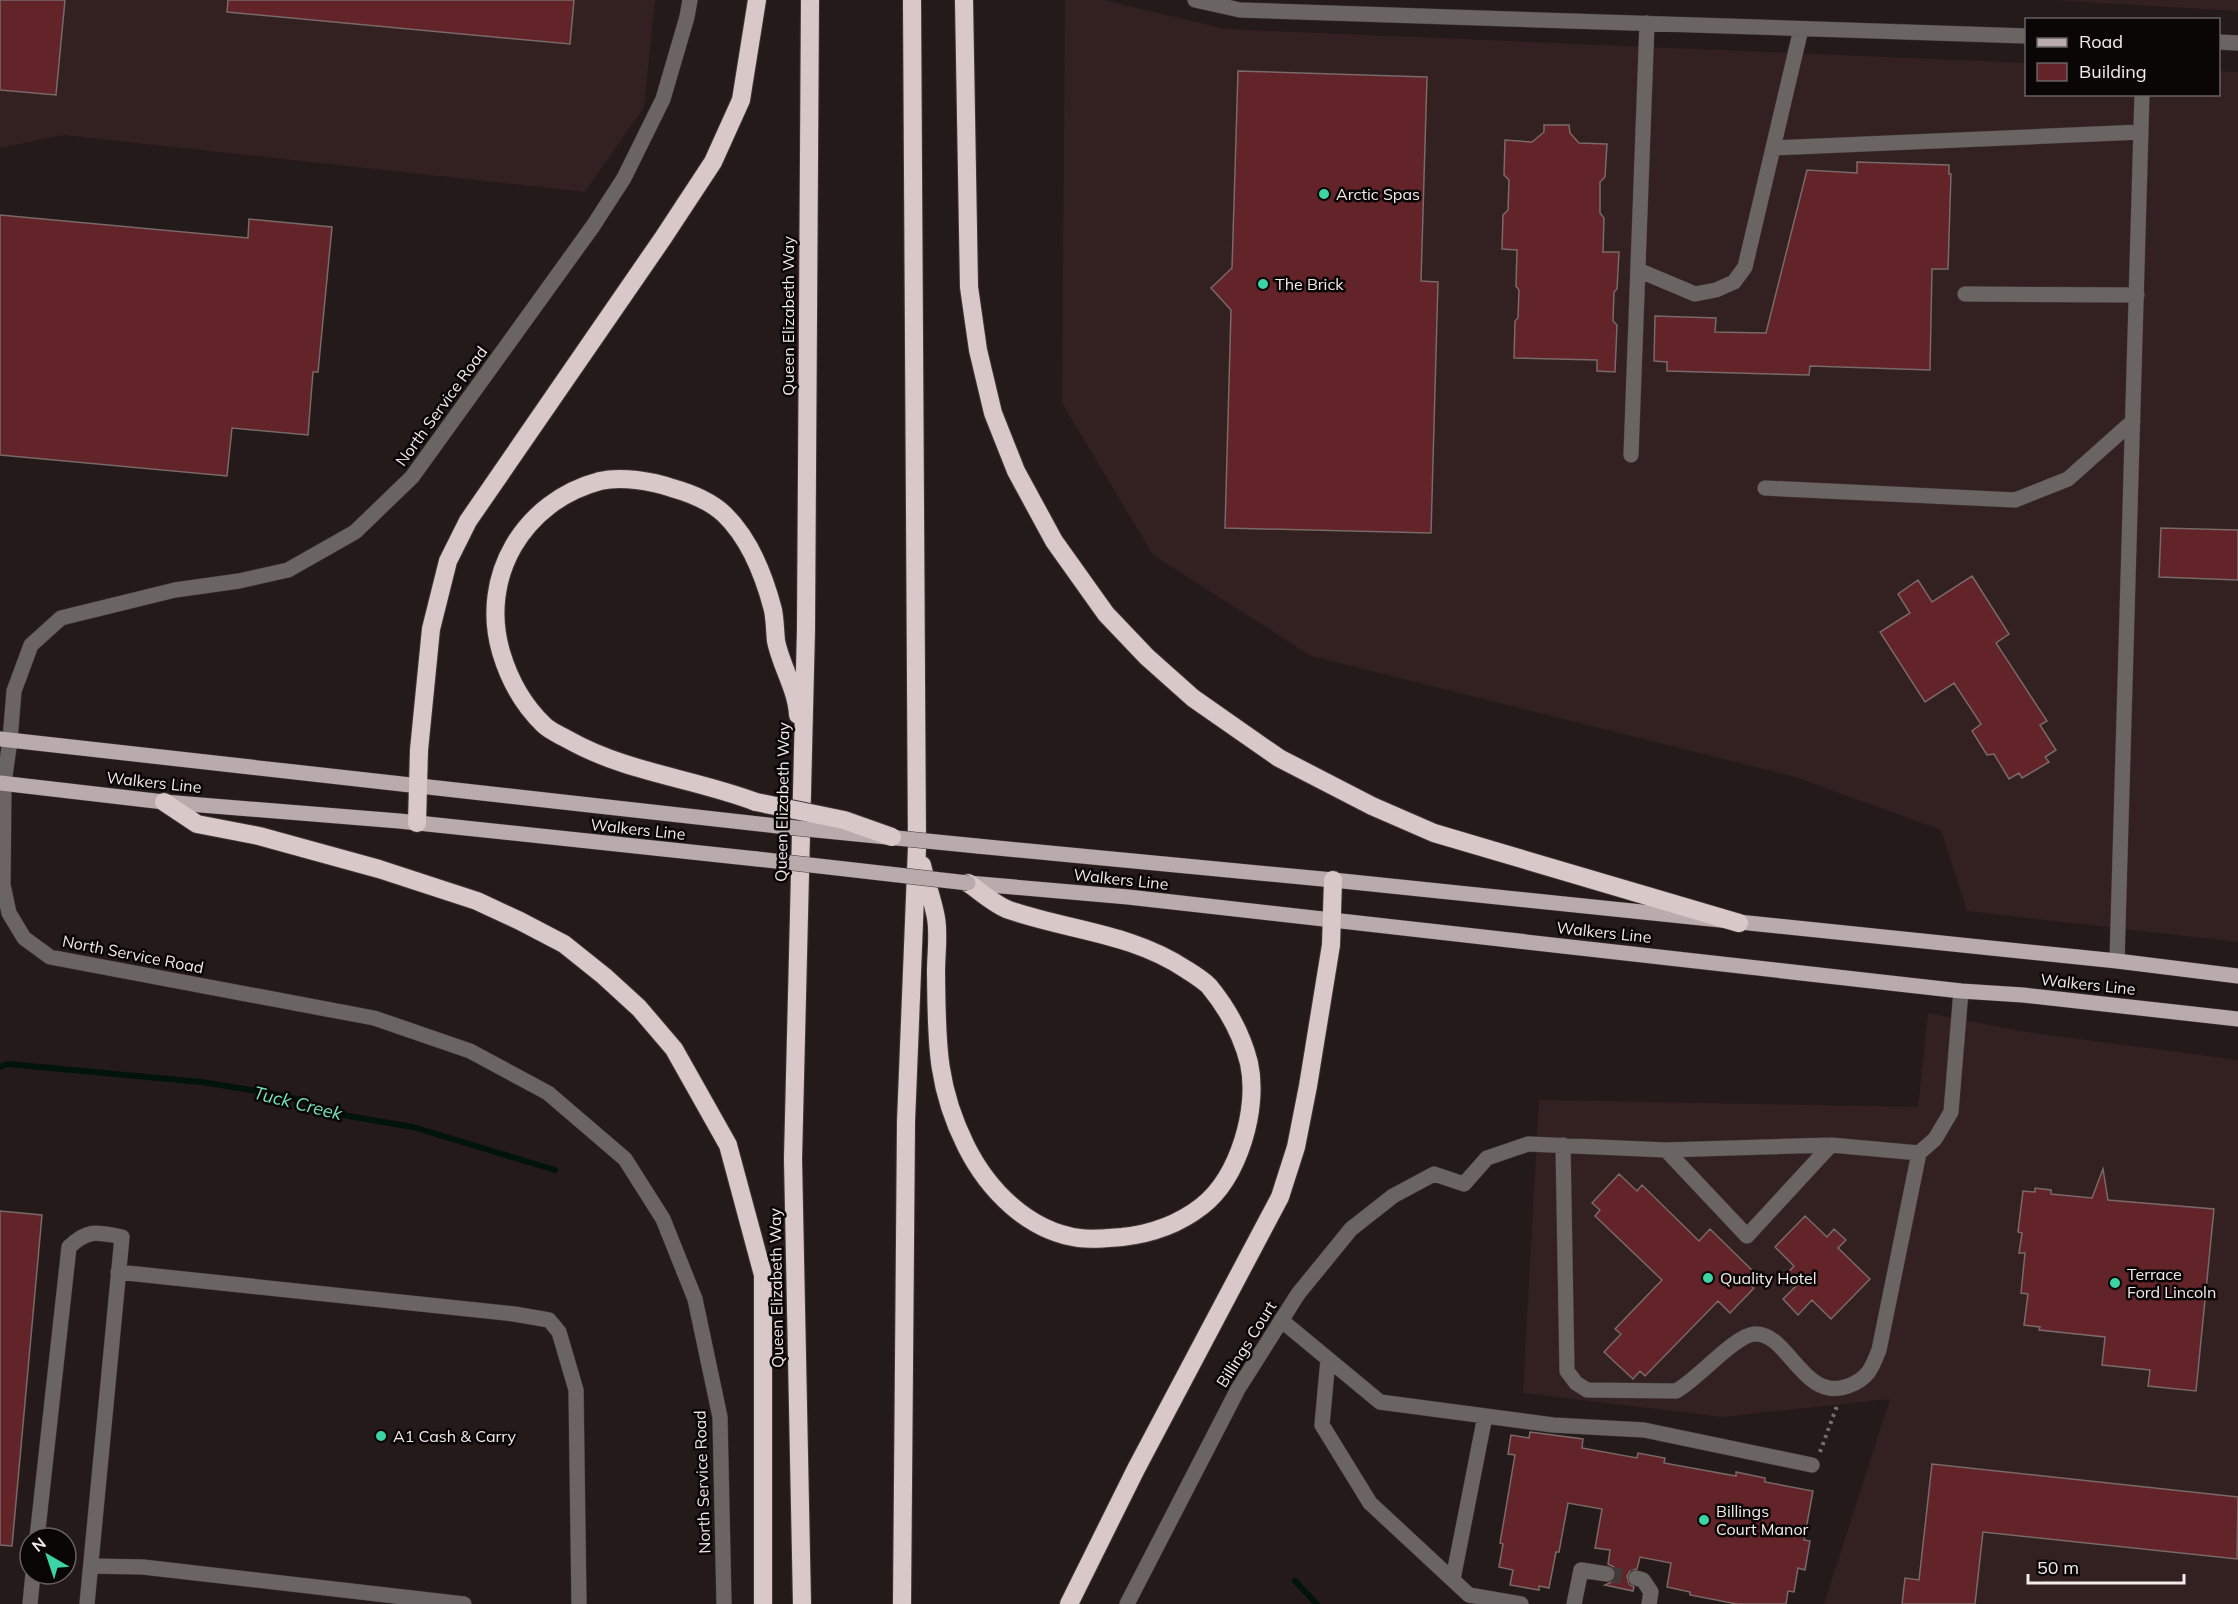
<svg xmlns="http://www.w3.org/2000/svg" width="2238" height="1604" viewBox="0 0 2238 1604" font-family="Mulish,sans-serif">
<style>
.built{fill:#332020}
.lines{fill:none;stroke-linecap:round;stroke-linejoin:round}
.stream{stroke:#00140c;stroke-width:6}
.building{fill:#632429;stroke:#796969;stroke-width:1.5}
.minor-tunnel{stroke:#443939;stroke-width:15;stroke-dasharray:15 8;stroke-linecap:butt}
.minor-casing{stroke:#423737;stroke-width:16}
.major-casing{stroke:#423737;stroke-width:16}
.highway-casing{stroke:#423737;stroke-width:20}
.path{stroke:#786e6e;stroke-width:4;stroke-dasharray:3 4.5;stroke-linecap:butt}
.minor{stroke:#6a6463;stroke-width:15}
.major{stroke:#b9abab;stroke-width:15}
.highway{stroke:#d9c8c8;stroke-width:18}
.major-bridge-casing{stroke:#423737;stroke-width:16;stroke-linecap:butt}
.highway-bridge-casing{stroke:#423737;stroke-width:20;stroke-linecap:butt}
.major-bridge{stroke:#b9abab;stroke-width:15}
.highway-bridge{stroke:#d9c8c8;stroke-width:18}
.poi-dot{fill:#3cd4a4;stroke:#0b0606;stroke-width:2}
.labels{text-anchor:middle;dominant-baseline:central;stroke-width:5;stroke-linejoin:round;paint-order:stroke}
.poi-label{font-size:16px;fill:#f3eaea;stroke:#0b0606;text-anchor:start}
.street-label{font-size:16px;fill:#f3eaea;stroke:#0b0606}
.water-label{font-size:18px;font-style:italic;fill:#74e6bc;stroke:#0b0606}
</style>
<rect width="100%" height="100%" fill="#251a1a"/>
<path class="built" d="M0,0H655L644,107L585,192L63,135L0,148Z
M1065,0H1104L1225,29L2026,63V94H2218L2219,71L2238,72V942L1967,911L1941,830L1795,777L1311,656L1153,555L1062,403Z
M2052,0H2238V11Z
M1928,1013L2026,1032L2238,1060V1604H1824L1890,1399L1722,1417L1523,1393L1539,1100L1918,1107Z"/>
<g class="lines">
<path class="stream" d="M0,1067L8,1064L201,1082L264,1092L302,1100L325,1112L413,1127L555,1170
M1295,1581L1317,1604"/>
</g>
<path class="building" d="M0,0H65L56,95L0,90Z
M228,0H574L570,44L227,12Z
M1238,71L1427,77L1421,281L1438,282L1431,533L1225,528L1231,310L1211,288L1232,268Z
M1544,125H1569L1570,133L1579,143L1607,144L1605,177L1600,182V213L1604,218L1603,252H1619L1617,289L1614,292L1613,321L1617,325L1615,372L1597,371V360L1514,358L1515,321L1518,318L1519,290L1516,286L1517,250L1502,249L1503,215L1508,210L1509,180L1504,175L1505,140L1532,142L1544,132Z
M1857,162L1949,165V174H1951L1948,269H1932L1930,370L1810,366L1809,375L1667,371V362L1654,361L1655,316L1716,318L1715,332L1766,333L1807,170L1857,173Z
M0,215L248,238L249,219L332,227L318,372H313L308,435L232,428L227,476L0,455Z
M2161,528L2238,530V580L2159,577Z
M1972,576L2009,634L1996,643L2047,721L2040,725L2056,750L2045,757L2049,762L2022,778L2019,773L2009,779L1994,754L1987,755L1972,731L1981,724L1954,683L1925,702L1880,632L1910,613L1898,594L1918,580L1932,602Z
M2103,1169L2108,1200L2214,1209L2196,1391L2148,1386L2150,1370L2102,1365L2105,1337L2039,1330L2040,1327L2024,1325L2028,1294L2021,1293L2025,1253H2019L2022,1233L2018,1232L2023,1191L2035,1192V1188L2051,1190V1194L2092,1198Z
M1619,1174L1637,1191L1642,1185L1699,1241L1710,1229L1758,1276L1750,1285L1754,1288L1730,1313L1718,1301L1645,1376L1640,1371L1633,1379L1604,1352L1621,1334L1615,1329L1662,1280L1595,1216L1600,1210L1592,1203Z
M0,1211L42,1215L12,1546L0,1545Z
M1805,1216L1827,1237L1834,1229L1846,1240L1838,1248L1870,1279L1831,1319L1812,1300L1798,1315L1783,1299L1797,1285L1786,1275L1794,1266L1775,1247Z
M1530,1432L1583,1439L1582,1448L1637,1458L1638,1453L1665,1458L1664,1463L1736,1476V1472L1765,1478V1482L1813,1491L1804,1540L1810,1541L1805,1570L1798,1568L1794,1592L1788,1591L1786,1604H1737L1690,1595V1592L1667,1587L1671,1563L1640,1557L1637,1569L1630,1571L1627,1576L1629,1584L1634,1587L1633,1591L1605,1585L1614,1581L1617,1575L1614,1567L1608,1564L1610,1550L1595,1548L1602,1509L1568,1503L1559,1552H1556L1549,1588L1539,1586V1590L1510,1585L1513,1570L1499,1567L1503,1544L1500,1543L1515,1455L1508,1454L1511,1435L1529,1438Z
M1932,1464L2238,1497L2237,1559L1983,1532L1975,1604H1902L1905,1578L1919,1580Z"/>
<g class="lines">
<path class="minor-tunnel" d="M1607,1574L1636,1578"/>
<g class="minor-casing">
<path id="minor" d="M690,0L687,17L663,99L624,178L593,226L412,477L355,532L288,570L239,581L175,590L61,618L31,645L14,691L10,740L4,783L3,885L9,913L24,938L50,957L374,1018L470,1051L548,1093L625,1159L663,1219L695,1299L720,1417L724,1604
M1195,0L1240,10L2026,36
M2218,42L2238,43
M1773,148L2141,132
M1638,270L1695,294L1716,290L1734,282L1745,267L1801,29
M1965,294L2137,295
M1631,455L1647,23
M1765,488L2015,500L2068,479L2133,421
M2117,961L2142,94
M1563,1145L1567,1371L1576,1383L1587,1390L1676,1391C1697,1380 1734,1336 1754,1334C1788,1331 1803,1403 1848,1386C1868,1379 1872,1368 1879,1350L1919,1153
M1666,1150L1747,1236L1831,1145
M118,1272L514,1314L549,1320L559,1332L576,1390L579,1604
M1281,1320L1380,1402L1553,1425L1644,1430L1812,1465
M1328,1359L1322,1425L1370,1503L1469,1595L1521,1604
M37,1538L69,1247C88,1229 97,1232 122,1237L87,1604
M91,1566L143,1567L464,1604
M1636,1578L1643,1580L1651,1592L1649,1604
M1453,1579L1485,1416
M30,1604L33,1574
M1127,1604L1238,1389L1298,1294L1351,1229L1393,1196L1434,1174L1464,1184L1487,1158L1528,1144L1666,1150L1831,1145L1919,1153L1935,1139L1951,1112L1961,991
M1574,1604L1581,1570L1607,1574"/>
</g>
<g class="major-casing">
<path id="major" d="M0,739L786,827
M0,783L164,802L399,821L757,859
M977,846L1333,880L2117,961L2238,976
M968,883L1128,897L1961,991L2023,995L2238,1019"/>
</g>
<g class="highway-casing">
<path id="highway" d="M964,0L969,287L978,350L993,413L1016,471L1054,541L1106,614L1147,657L1193,698L1279,758L1372,806L1434,833L1739,923
M164,802L197,824L259,836L379,869L477,901L520,921L564,944L604,976L639,1008L674,1049L728,1145L763,1275V1604
M756,802C693,778 627,773 567,739C560,735 550,731 544,725C523,705 509,679 501,652C479,576 524,501 600,481C621,476 652,481 672,488C690,493 710,501 724,514C750,539 764,575 773,610C775,620 775,631 776,641C781,666 797,690 798,715
M417,823L419,750L431,629L448,561L468,521L663,238L713,162L741,100L757,0
M922,865C926,883 933,900 936,918C939,935 936,954 936,972C937,1038 935,1084 966,1146C988,1190 1028,1231 1079,1238C1093,1240 1109,1238 1122,1237C1150,1234 1179,1224 1202,1206C1239,1177 1259,1108 1249,1063C1242,1035 1227,1008 1209,986C1203,980 1195,975 1187,970C1132,933 1070,931 1009,910C995,905 981,892 968,883
M802,1604L793,1159L806,629L810,0
M902,1604L906,1122L917,847L912,0
M1069,1604L1136,1469L1280,1197L1296,1147L1308,1086L1331,945L1333,880"/>
</g>
<path class="path" d="M1820,1452L1837,1406"/>
<use href="#minor" class="minor"/>
<use href="#major" class="major"/>
<use href="#highway" class="highway"/>
<g class="major-bridge-casing">
<path id="major-bridge" d="M786,827L977,846
M757,859L968,883"/>
</g>
<g class="highway-bridge-casing">
<path id="highway-bridge" d="M756,802L844,820L892,837"/>
</g>
<use href="#major-bridge" class="major-bridge"/>
<use href="#highway-bridge" class="highway-bridge"/>
</g>
<g class="poi-dot">
<circle cx="1324" cy="194" r="6"/>
<circle cx="1263" cy="284" r="6"/>
<circle cx="1708" cy="1278" r="6"/>
<circle cx="2115" cy="1283" r="6"/>
<circle cx="381" cy="1436" r="6"/>
<circle cx="1704" cy="1520" r="6"/>
</g>
<g class="labels">
<g class="poi-label">
<text x="1336" y="194">Arctic Spas</text>
<text x="1275" y="284">The Brick</text>
<text x="2127" y="1274">Terrace<tspan x="2127" dy="18">Ford Lincoln</tspan></text>
<text x="1720" y="1278">Quality Hotel</text>
<text x="393" y="1436">A1 Cash &amp; Carry</text>
<text x="1716" y="1511">Billings<tspan x="1716" dy="18">Court Manor</tspan></text>
</g>
<g class="street-label">
<text transform="translate(788 316) rotate(-90)">Queen Elizabeth Way</text>
<text transform="translate(441 406) rotate(-54)">North Service Road</text>
<text transform="translate(154 782) rotate(6)">Walkers Line</text>
<text transform="translate(782 802) rotate(-89)">Queen Elizabeth Way</text>
<text transform="translate(638 829) rotate(6)">Walkers Line</text>
<text transform="translate(1121 879) rotate(6)">Walkers Line</text>
<text transform="translate(1604 932) rotate(6)">Walkers Line</text>
<text transform="translate(133 954) rotate(11)">North Service Road</text>
<text transform="translate(2088 984) rotate(6)">Walkers Line</text>
<text transform="translate(776 1288) rotate(-91)">Queen Elizabeth Way</text>
<text transform="translate(1246 1344) rotate(-58)">Billings Court</text>
<text transform="translate(702 1482) rotate(-92)">North Service Road</text>
</g>
<g class="water-label">
<text transform="translate(298 1103) rotate(14)">Tuck Creek</text>
</g>
</g>
<rect x="2025" y="18" width="195" height="78" fill="#0b0606" stroke="#686161" stroke-width="1.5"/>
<rect x="2037" y="38" width="30" height="9" fill="#b9abab" stroke="#686161" stroke-width="1.5"/>
<text x="2079" y="48" font-size="18" fill="#f3eaea">Road</text>
<rect x="2037" y="63" width="30" height="18" fill="#632429" stroke="#686161" stroke-width="1.5"/>
<text x="2079" y="78" font-size="18" fill="#f3eaea">Building</text>
<g transform="translate(48 1556) rotate(321)"><circle r="28" fill="#0b0606" stroke="#686161" stroke-width="1.5"/>
<path d="M0-4.5L10 22L0 15L-10 22Z" fill="#3cd4a4"/>
<text y="-9" font-size="16" font-weight="bold" text-anchor="middle" fill="#f3eaea">N</text>
</g>
<path d="M2028 1574v9h156v-9" fill="none" stroke="#f3eaea" stroke-width="3"/>
<text x="2037" y="1574" font-size="18" fill="#f3eaea" stroke="#0b0606" stroke-width="4.5" paint-order="stroke">50 m</text>
</svg>
